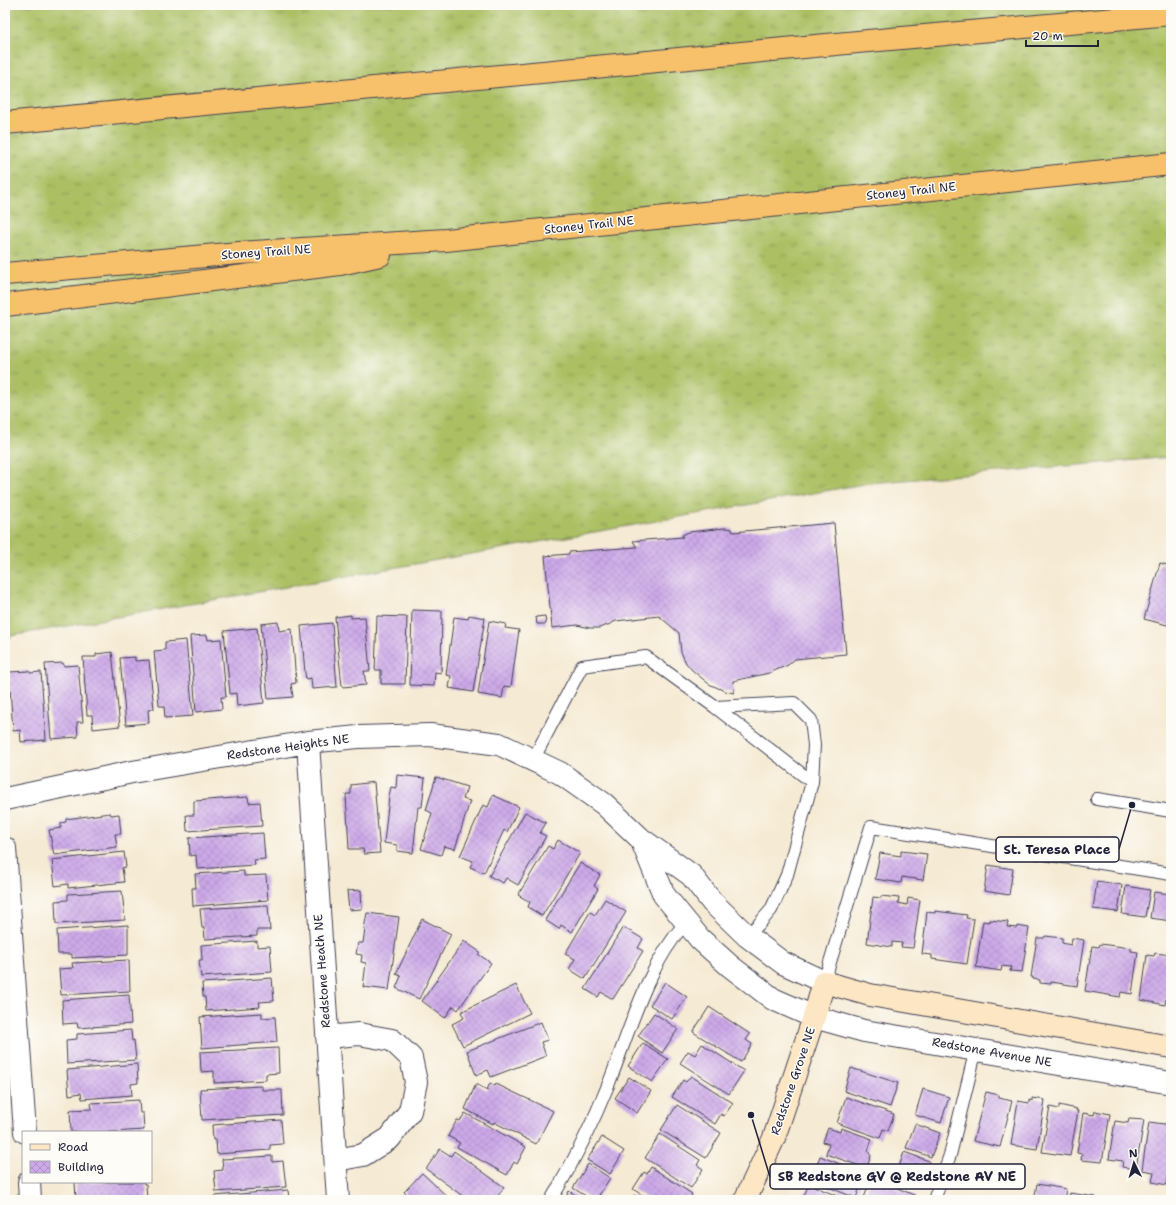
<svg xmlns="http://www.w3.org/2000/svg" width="1176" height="1205" viewBox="0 0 1176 1205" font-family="'Shantell Sans',sans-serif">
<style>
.grass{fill:url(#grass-tufts);stroke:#677150}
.building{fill:url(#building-cross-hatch)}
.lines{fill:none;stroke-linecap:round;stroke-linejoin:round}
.lane-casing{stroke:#424052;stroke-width:14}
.street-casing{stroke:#424052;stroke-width:24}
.secondary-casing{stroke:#424052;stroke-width:24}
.highway-casing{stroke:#424052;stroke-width:24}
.lane{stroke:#fff;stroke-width:12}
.street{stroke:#fff;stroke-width:22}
.secondary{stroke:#fce6c4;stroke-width:22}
.highway{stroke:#f7c06b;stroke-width:22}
.labels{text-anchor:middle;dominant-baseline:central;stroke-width:3;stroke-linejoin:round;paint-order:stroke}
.street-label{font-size:12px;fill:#22223b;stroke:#fdfcf7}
.leader{fill:none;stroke:#22223b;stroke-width:1.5}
.callout-dot{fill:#22223b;stroke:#fdfcf7;stroke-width:1.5}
.callout{fill:#fdfcf7;stroke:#22223b;stroke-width:1.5}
.callout-label{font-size:13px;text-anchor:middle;font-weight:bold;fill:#22223b}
</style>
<defs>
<pattern id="grass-tufts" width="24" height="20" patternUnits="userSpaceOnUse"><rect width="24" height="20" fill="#acc064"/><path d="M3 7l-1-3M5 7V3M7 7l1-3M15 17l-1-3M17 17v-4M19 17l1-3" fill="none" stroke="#8c9c54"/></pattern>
<pattern id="building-cross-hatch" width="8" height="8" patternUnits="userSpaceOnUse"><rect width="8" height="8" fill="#cca9e8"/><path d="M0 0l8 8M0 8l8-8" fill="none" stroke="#af91c8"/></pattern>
</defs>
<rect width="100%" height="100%" fill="#fdfcf7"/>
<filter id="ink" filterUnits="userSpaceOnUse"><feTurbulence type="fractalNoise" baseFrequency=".025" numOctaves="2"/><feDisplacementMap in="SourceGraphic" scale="8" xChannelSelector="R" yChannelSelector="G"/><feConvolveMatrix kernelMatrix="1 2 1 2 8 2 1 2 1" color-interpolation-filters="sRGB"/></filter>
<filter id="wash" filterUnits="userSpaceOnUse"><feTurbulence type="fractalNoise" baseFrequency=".012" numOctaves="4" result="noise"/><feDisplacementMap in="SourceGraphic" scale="16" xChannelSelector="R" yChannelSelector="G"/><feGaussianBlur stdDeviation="0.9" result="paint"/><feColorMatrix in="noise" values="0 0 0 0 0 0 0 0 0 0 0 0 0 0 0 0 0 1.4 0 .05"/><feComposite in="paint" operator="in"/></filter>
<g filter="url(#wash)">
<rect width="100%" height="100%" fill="#f5ead3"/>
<path class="grass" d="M5,5H1171V457L870,483L5,637Z"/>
<g id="blocks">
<path class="building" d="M834,523L846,654L795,659L788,665L769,673L733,681L734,693L725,691L709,684L692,670L686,663L681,652L679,633L659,616L616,621L608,625L599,628H590L577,625L552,628L545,556L569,554V552L637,547L633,541L683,537L682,535L689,532L725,528L732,529L733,532Z
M1160,563L1171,566V626L1144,619Z
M412,610L442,611L441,673L435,672L434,686L410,685Z
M351,615V618L365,617L370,671H364L366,685L342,687L335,617Z
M469,615L485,618L473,692L449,688L451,676L446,675L454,617L468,619Z
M377,616L407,617L405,684H381V670H375Z
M545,616L546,624H537L536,617Z
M489,621L506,624L505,628L519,630L511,687L504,686L502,698L478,694Z
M278,622L279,631L292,629L296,683L291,684L293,697L268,699L261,624Z
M332,623L337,687L312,689L311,678L306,679L305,673L301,626Z
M257,628L264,703L237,706L236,693L230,694L224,631Z
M207,635L208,640L221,639L226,697H221L222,709L196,712L190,636Z
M186,640L193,716L165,718L164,706H159L154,651L165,650V642Z
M112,652L120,726L93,729L92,715H87L83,657H96V654Z
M135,657V661L149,660L154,709L148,710L149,723L126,725L120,658Z
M63,663L64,666L78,665L83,722H77L78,737L51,739L45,664Z
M29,671L30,673L41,672L46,740L21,742L20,730L13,731L9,672Z
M5,724H6L7,734H5Z
M397,775L425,778L422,807H418L413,853L397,851V845L384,843L389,796L391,787L396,788Z
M436,777L467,787L463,799L470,801L455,849L444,846L441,855L421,849L432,813L426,810Z
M374,782L380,853L364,854L363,849H349L346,794H351V785Z
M493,795L519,807L507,832L504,830L484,873L470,867L473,861L460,856L483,805L488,807Z
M248,797L249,803L260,802L262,826L187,831L186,815H194V801Z
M525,812L546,823L540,833L546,836L518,885L506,878L503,883L489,876Z
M110,813L111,815L119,814L121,834H115L117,847L54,855L49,830L61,828V823L66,822V819Z
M263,833L265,859L254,860L255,865L197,869L196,855L190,856L189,838Z
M558,840L580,853L542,916L528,907L530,902L518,895L548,846L553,849Z
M901,851L927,854L923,880L902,877L901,883L875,879L880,853L901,856Z
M124,852L126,867L122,868L124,882L68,888V884L55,886L52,860Z
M580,863L600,875L594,886L598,889L572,932L561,925L559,929L545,920Z
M988,865L1013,869L1009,895L984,891Z
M244,871V876L266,875L268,900L193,906L192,888H196L195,874Z
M1097,881L1122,885L1118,912L1093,909Z
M1126,886L1150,890L1145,917L1122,914Z
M361,890L362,909L349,910L347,891Z
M122,891L125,920L56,924L55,901L68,900V894Z
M1154,892L1171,894V921L1150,918Z
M881,896L899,898L898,903L907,905L908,898L920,900L913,948L901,947L902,943L892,942V947L867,943L873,897L881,898Z
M605,899L626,912L585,979L569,969L575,959L565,954L590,912L595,915Z
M268,905L270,930H257V936L205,939L204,928H202L200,909Z
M935,911L967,915L966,918L974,919L967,964L932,959V955L922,954L927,912L935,913Z
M367,913L399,917L389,990L363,987L366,963L361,962L362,955L356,954L358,943H363L365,929H364Z
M422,919L451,934L419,999L396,988L401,976L396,974Z
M990,920L1008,922L1007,927L1017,928V926L1029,928L1022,972L1010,971L1011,967L1002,966L1001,971L976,967L983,921L990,922Z
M128,925V955L72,958V954H58L57,930Z
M623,927L643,939L638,948L643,951L613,999L601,992L598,997L585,989Z
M1045,936L1062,938V943L1071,945L1072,938L1084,940L1077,986L1051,982V984L1040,983V980L1033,979V977H1031L1037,938H1044Z
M257,941V947L270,946L272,972L201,977L199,960H202L201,945Z
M464,941L480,952L478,954L491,963L458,1010L453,1006L445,1018L422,1001Z
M1100,944L1131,948V951L1138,952L1132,994L1121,992L1120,997L1085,991L1092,946L1099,947Z
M1155,953L1171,955V1000L1166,999L1165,1005L1141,1000L1147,955L1154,956Z
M129,960L130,991L61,995L59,969L73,968L72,963Z
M272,978L274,1001L259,1002L260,1007L206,1011L205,997H203L202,983Z
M665,982L687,997L672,1019L650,1005Z
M516,985L530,1013L463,1046L452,1024L464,1018L461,1012Z
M129,995L131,1024L78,1028L77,1023L63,1024L62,1000Z
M709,1007L750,1034L746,1040L752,1044L741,1062L693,1032Z
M262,1013V1018L275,1017L277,1042L202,1048L200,1017Z
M654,1013L678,1029L662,1053L638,1036Z
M541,1022L548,1040L541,1042L546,1056L491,1077L488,1070L476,1075L467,1051Z
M131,1030L132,1041L134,1040L136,1060L67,1064L66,1040L77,1039V1034Z
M643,1043L668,1059L652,1082L628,1066Z
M702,1044L744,1071L729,1094L680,1063L688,1051L695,1055Z
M278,1048L279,1073L266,1074V1080L214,1083V1071L201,1072L200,1052Z
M137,1064L138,1083L131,1084L132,1095L82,1099L81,1093L69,1095L67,1070Z
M851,1068L898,1083L890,1107L844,1091Z
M691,1076L733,1103L724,1116L721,1114L715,1124L672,1097L683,1080L686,1082Z
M629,1077L651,1091L637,1113L615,1098Z
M490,1083L495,1086L496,1084L553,1111L536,1144L494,1122L493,1124L465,1109L476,1084L487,1090Z
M262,1086V1090H282L283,1115L202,1120L200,1089Z
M923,1089L949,1097L941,1123L915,1115Z
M986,1092L999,1095V1098L1012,1101L1000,1147L973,1141Z
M846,1097L894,1114L888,1131L883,1129L880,1138L837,1123Z
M1032,1098L1045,1100L1037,1149L1011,1145L1018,1101L1029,1103V1100L1032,1101Z
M139,1100L140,1113H143L144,1130L112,1132H71L70,1110L92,1109L91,1103Z
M677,1105L721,1133L706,1158L661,1130Z
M1059,1105L1077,1109L1076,1111H1078L1070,1156L1042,1152L1050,1107L1059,1109Z
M1095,1111L1110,1114L1102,1162L1081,1160L1082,1154L1077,1153L1083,1113L1094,1115Z
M465,1113L526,1147L517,1164L514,1162L507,1175L457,1147L460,1143L448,1136L457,1120L460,1121Z
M1129,1119L1144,1120L1136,1169L1122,1167L1123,1161L1109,1159L1115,1121L1128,1123Z
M281,1120L283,1144L270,1145V1150L217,1154L216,1140H213L212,1125Z
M1149,1122L1171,1125V1157L1167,1185L1152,1182L1154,1172L1142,1170Z
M915,1124L940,1133L931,1157L906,1148Z
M828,1128L840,1132L841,1128L872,1139L868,1151L871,1156L868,1164L863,1167L826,1154L829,1144L823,1142Z
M660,1134L700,1160L697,1165L703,1169L691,1188L645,1158Z
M602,1137L624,1151L610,1174L587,1160Z
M440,1149L451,1156L454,1151L504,1187L495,1200H468L426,1169Z
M904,1152L929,1161L921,1185L896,1176Z
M272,1156V1162L283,1161L286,1187L216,1192L214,1171L223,1170L222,1159Z
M820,1156L865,1174L856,1198L813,1181L817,1171L815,1170Z
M588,1164L610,1178L596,1200H592L573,1188Z
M651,1167L692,1194L689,1200H650L633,1189L644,1172L647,1174Z
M422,1173L451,1200H412L404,1192Z
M872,1177L916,1196L914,1200H863Z
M75,1182H144V1184H146L147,1200H76Z
M809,1184L823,1190L847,1200H802Z
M1037,1184L1066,1189L1064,1200H1034Z
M288,1190L289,1200H214V1196Z
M569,1191L583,1200H564Z
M1070,1193L1096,1197L1095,1200H1069Z
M634,1195L642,1200H631Z"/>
</g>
</g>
<g filter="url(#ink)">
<use href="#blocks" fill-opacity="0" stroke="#424052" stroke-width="1"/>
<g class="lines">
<g class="lane-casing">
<path id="lane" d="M715,707L794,703L811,720L814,745L812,782
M533,760L582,666L646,657L715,707L812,782L787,875L771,910L759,924L747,936
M1097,799L1171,811
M824,982L871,827L1171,874
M551,1200C573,1163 593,1123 609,1083C631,1027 646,968 686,922
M934,1200L950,1155L976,1049"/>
</g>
<g class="street-casing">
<path id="street" d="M308,742L338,1200
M5,799L132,772L308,742L358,737L430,735L499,744L560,773L604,804L641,839L691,875L712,902L747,936L783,963L824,982
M641,839L664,895L700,939L730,966L773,999L814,1017L864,1031L1171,1083
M5,848L25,1132
M327,1037L359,1034L392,1040L411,1058L416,1082L410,1111L390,1138L363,1155L336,1160
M29,1182L30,1200"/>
</g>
<g class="secondary-casing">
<path id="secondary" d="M745,1200L774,1138L814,1017L824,982L870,995L1171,1047"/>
</g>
<g class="highway-casing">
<path id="highway" d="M5,123L868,41L1171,14
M5,274L239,253L446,240L1171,164
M5,305L76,297L340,264L380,255"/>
</g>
<use href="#lane" class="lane"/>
<use href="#street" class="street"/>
<use href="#secondary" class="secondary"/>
<use href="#highway" class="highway"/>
</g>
</g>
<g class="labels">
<g class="street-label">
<text transform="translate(911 191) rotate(-6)">Stoney Trail NE</text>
<text transform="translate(589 225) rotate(-6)">Stoney Trail NE</text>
<text transform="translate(266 252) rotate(-4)">Stoney Trail NE</text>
<text transform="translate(288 747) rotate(-8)">Redstone Heights NE</text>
<text transform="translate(322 971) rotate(-94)">Redstone Heath NE</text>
<text transform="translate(992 1052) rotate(10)">Redstone Avenue NE</text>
<text transform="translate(793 1081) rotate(-71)">Redstone Grove NE</text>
</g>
</g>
<path class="leader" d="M1132 805L1119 849M751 1115L770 1177"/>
<g class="callout-dot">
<circle cx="1132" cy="805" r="4"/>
<circle cx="751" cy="1115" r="4"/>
</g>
<g class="callout">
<rect x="996" y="837" width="123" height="25" rx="4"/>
<rect x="770" y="1164" width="255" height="25" rx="4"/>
</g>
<g class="callout-label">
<text x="1057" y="854">St. Teresa Place</text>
<text x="897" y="1181">SB Redstone GV @ Redstone AV NE</text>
</g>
<rect width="1176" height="1205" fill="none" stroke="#fdfcf7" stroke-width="20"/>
<rect x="22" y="1131" width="130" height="52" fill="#fdfcf7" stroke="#a5a5ac"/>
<rect x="30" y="1144" width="20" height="6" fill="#fce6c4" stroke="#a5a5ac"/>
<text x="58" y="1151" font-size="12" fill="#22223b">Road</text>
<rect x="30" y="1161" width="20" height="12" fill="url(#building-cross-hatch)" stroke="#a5a5ac"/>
<text x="58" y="1171" font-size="12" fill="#22223b">Building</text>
<g transform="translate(1134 1163) rotate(355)" stroke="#fdfcf7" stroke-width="3" paint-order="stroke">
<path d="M0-3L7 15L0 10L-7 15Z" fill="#22223b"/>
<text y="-6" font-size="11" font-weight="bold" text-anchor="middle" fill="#22223b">N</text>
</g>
<path d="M1026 40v6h72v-6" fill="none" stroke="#22223b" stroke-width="2"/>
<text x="1032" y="40" font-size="12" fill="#22223b" stroke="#fdfcf7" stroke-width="3" paint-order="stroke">20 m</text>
</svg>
